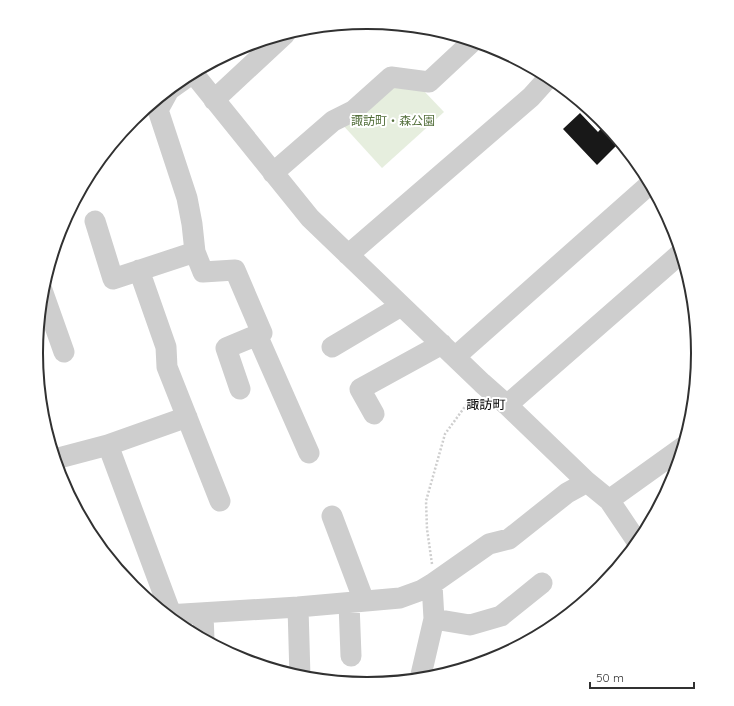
<svg xmlns="http://www.w3.org/2000/svg" width="734" height="706" viewBox="0 0 734 706" font-family="Quicksand,'Noto Sans JP',sans-serif">
<style>
.green{fill:#e6eede}
.building{fill:#181818}
.lines{fill:none;stroke-linecap:round;stroke-linejoin:round}
.path{stroke:#cecece;stroke-width:2.5;stroke-dasharray:2 2;stroke-linecap:butt}
.minor{stroke:#cecece;stroke-width:21}
.labels{text-anchor:middle;dominant-baseline:central;stroke-width:4;stroke-linejoin:round;paint-order:stroke}
.park-label{font-size:12px;fill:#536f3b;stroke:#fff}
.neighbourhood-label{font-size:13px;fill:#000;stroke:#fff}
.rim{fill:none;stroke:#313131;stroke-width:2}
</style>
<rect width="100%" height="100%" fill="#fff"/>
<path class="green" d="M389,86L423,90L444,112L382,168L341,123Z"/>
<path class="building" d="M580,113L598,132L605,124L620,142L597,165L563,129Z"/>
<g class="lines">
<path class="path" d="M432,564L427,529L426,501L445,434L472,397"/>
<path class="minor" d="M193,73L310,218L482,383L507,405L587,482L609,500L638,543
M193,73L169,90L158,110L187,198L192,224L195,252L203,272L235,270L262,333L226,348L240,389
M214,100L285,34
M273,173L333,121L353,111L391,77L429,82L473,41
M95,221L113,279L195,252
M348,255L531,97L549,77
M139,270L166,347L167,367L220,501
M42,290L64,352
M257,335L309,453
M332,347L401,306
M455,357L650,184
M507,405L681,253
M374,414L360,389L442,344
M108,445L171,614
M55,459L108,445L187,417
M609,500L683,447
M332,516L364,601
M349,603L351,656
M298,607L300,677
M203,614L204,640
M167,615L298,607L400,598L422,590L432,584L489,544L509,539L567,493L587,482
M434,619L470,625L501,616L542,583
M420,679L434,619L432,584"/>
</g>
<g class="labels">
<g class="park-label">
<text x="393" y="120">諏訪町・森公園</text>
</g>
<g class="neighbourhood-label">
<text x="486" y="404">諏訪町</text>
</g>
</g>
<path d="M0 0H734V706H0ZM43 353a324 324 0 1 1 648 0a324 324 0 1 1-648 0Z" fill="#fff" fill-rule="evenodd"/>
<path class="rim" d="M43 353a324 324 0 1 1 648 0a324 324 0 1 1-648 0Z"/>
<path d="M590 682v6h104v-6" fill="none" stroke="#313131" stroke-width="2"/>
<text x="596" y="682" font-size="12" fill="#313131" stroke="#ffffff" stroke-width="3" paint-order="stroke">50 m</text>
</svg>
